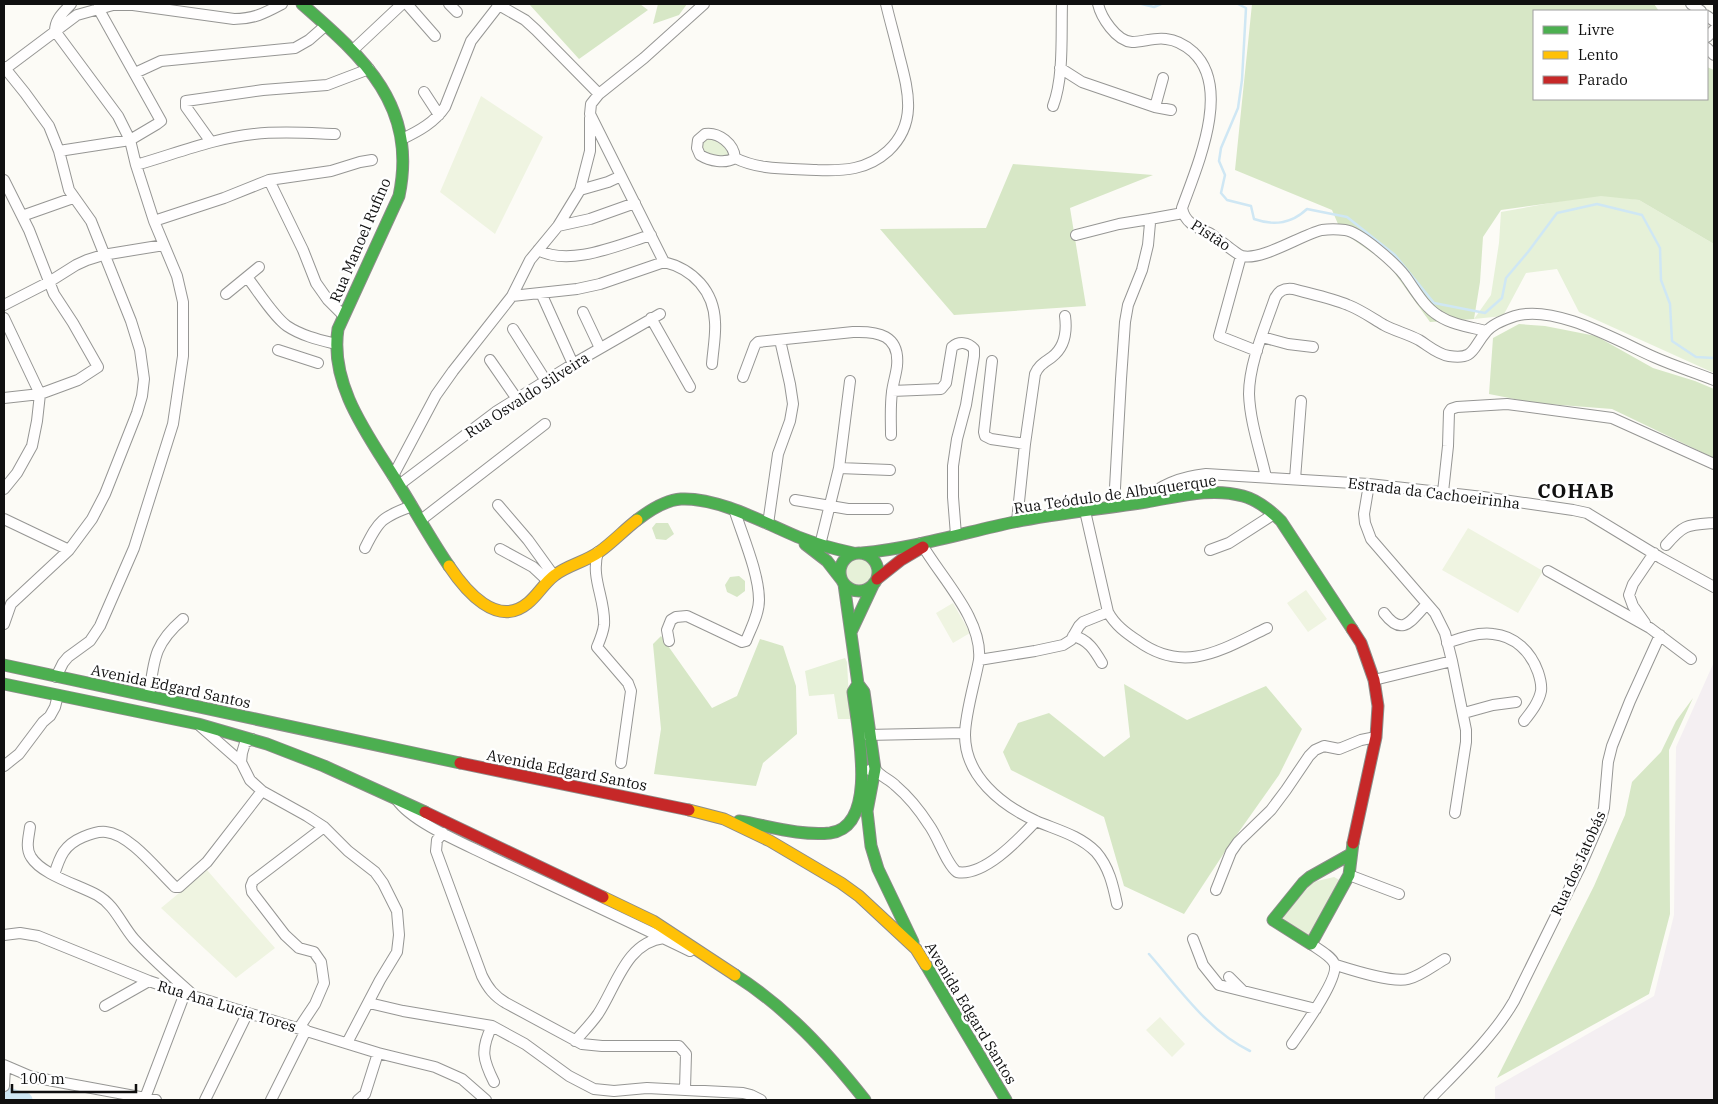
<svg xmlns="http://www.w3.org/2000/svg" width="1718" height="1104" viewBox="0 0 1718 1104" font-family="'IBM Plex Serif',serif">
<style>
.industrial{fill:#f4eff2}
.green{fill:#e6f1d8}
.forest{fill:#d7e7c6}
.pitch{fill:#eff4e1}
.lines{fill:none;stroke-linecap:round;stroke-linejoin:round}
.stream{stroke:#cfe7f4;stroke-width:2.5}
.river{stroke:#cfe7f4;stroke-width:15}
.street-casing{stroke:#969694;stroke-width:12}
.fast-casing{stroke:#8d8c8a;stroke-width:13}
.slow-casing{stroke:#8d8c8a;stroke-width:13}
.jam-casing{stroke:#8d8c8a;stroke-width:13}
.street{stroke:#fffefe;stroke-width:10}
.fast{stroke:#4caf50;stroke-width:11}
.slow{stroke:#ffc107;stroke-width:11}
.jam{stroke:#c62828;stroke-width:11}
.labels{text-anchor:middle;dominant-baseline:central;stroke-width:5;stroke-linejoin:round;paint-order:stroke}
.street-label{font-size:15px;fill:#101010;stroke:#fff}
.district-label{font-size:20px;font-weight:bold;letter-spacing:1px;fill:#101010;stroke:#fff}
</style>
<rect width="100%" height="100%" fill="#fcfbf6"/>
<path class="industrial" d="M1714,662V1100H1495V1087L1654,996L1674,915L1676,747Z"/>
<path class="green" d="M705,137L720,139L729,152L727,158L705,156L699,146Z
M1600,194L1639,200L1714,244V373L1579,312L1557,269L1526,273L1503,316L1474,319L1491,295L1499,243L1501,212Z
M844 571a14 14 0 1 1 28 0a14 14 0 1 1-28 0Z
M845,658L847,662L850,719H838L834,694L809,696L805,671Z
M1334,877L1343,882L1307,938L1283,920L1284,915L1313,882Z"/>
<path class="forest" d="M529,4H640L648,10L579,59Z
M658,4H687L679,15L653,24Z
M1252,4H1654L1659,11H1534V99H1707V67L1714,70V244L1639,200L1601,196L1501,210L1483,237L1480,282L1474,319L1430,322L1388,264L1341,231L1332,210L1235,170Z
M1013,164L1153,175L1070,208L1086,306L954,315L880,229L986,228Z
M1519,324L1545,326L1596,336L1653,368L1695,381L1714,389V458L1612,409L1535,403L1489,394L1493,338Z
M656,523H668L674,534L666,540L656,539L652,528Z
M739,576L745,581V591L737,597L727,592L725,585L730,577Z
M661,636L712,708L737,696L760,639L783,646L796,686L797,734L763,763L756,786L654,774L661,729L653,644Z
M1124,684L1187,720L1266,686L1302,729L1279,775L1226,850L1184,914L1124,886L1104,817L1011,770L1003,752L1018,723L1049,713L1104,757L1130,737Z
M1693,698L1669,750L1670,914L1649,994L1497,1078L1594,886L1625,815L1632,782L1661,752L1676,721Z"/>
<path class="pitch" d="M481,96L543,137L495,234L440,192Z
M1468,528L1543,571L1518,613L1442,570Z
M1306,590L1327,619L1308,632L1287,603Z
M953,603L970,633L953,643L936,613Z
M207,870L275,948L236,978L161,908Z
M1160,1017L1185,1044L1172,1057L1146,1030Z"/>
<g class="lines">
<path class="stream" d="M1142,4L1154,7L1161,4
M1238,4L1246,8L1242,80L1238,108L1221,148L1219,161L1225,175L1221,193L1227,200L1251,206L1254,219C1274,226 1291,224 1307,209L1347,217L1395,255L1434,303L1485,313L1502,298L1506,278L1528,252L1557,213L1597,204L1642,215L1660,248L1661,280L1670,304L1672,341L1696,357L1714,358
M1149,954C1179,988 1208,1031 1250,1051"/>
<path class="river" d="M4,1094L25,1100"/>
<g class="street-casing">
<path id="street" d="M71,4C63,13 55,19 55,31L118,116L130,140L136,165C175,154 214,138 254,134C281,131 308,133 335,134
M407,4L435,36
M449,4L457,12
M497,4L525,20L536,30L599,94
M1098,4C1101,17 1116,41 1132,42C1143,42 1155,37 1166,39C1177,40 1185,45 1193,52C1232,88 1197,166 1182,208C1185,224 1198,228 1211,234C1219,239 1237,255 1242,256C1262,261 1301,235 1322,230C1329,229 1337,229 1345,230C1360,232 1395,263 1405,276C1415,290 1424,307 1439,316C1453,325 1470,327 1486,331
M1691,4L1701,11
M1707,16L1714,21
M1707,37L1714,30
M1707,48L1714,55
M353,50L402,4
M4,67L25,93L49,126L59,151L69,190L91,221L131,321L140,350L144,379L142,396L137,413L105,494L92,519L69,550L11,604L4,624
M1060,68L1082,82L1155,107L1171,110
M5,69L77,15L113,5H133L234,19C254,19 265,13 282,4
M135,73L161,61L295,48L309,40L325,26
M424,92L439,115
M1053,106C1064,77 1061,35 1062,4
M1155,107L1163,78
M402,139C419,131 435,122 445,107L471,41L499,5
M211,142L186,107V101L263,90L327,85L369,69
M59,151L130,140L157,124L161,121L98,8
M735,158C734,144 719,132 705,134L698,140L697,148L700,155C710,161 725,164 735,158C761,171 790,168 817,170C844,171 867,170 888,151C918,123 908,90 899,55C895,38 890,21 886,4
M4,180L29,230L54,294L73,323L98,367L78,380L40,394L4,398
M269,180L303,250L316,283L328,300L344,316
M580,190L590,151V118
M22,216L73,198
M1150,219L1183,213
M154,221L224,198L269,180L331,171L360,162L372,160
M558,226L590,219L635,203
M1076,235L1119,224L1150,219V223L1148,245L1142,270L1128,305L1125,322L1121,379L1114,506
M538,250C570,267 618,245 651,235
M1241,256L1219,336L1257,351
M664,262L590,114L591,104L599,94L644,58L704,4
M247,277C258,291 274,317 287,326C302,336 320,340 336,344
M541,293L573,364
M226,294L259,267
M512,296L577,289L600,284L664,262C693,269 714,291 715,322C716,335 713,350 712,364
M4,305L49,282L76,265L87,260L103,255L164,245
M583,312L600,348
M4,318L40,394L37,421L32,446L17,473L4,489
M651,318L690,387
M513,329L546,381
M1262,337L1288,344L1313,347
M278,350L318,363
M490,360L517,399
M992,361L984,432L985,436L991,439L1025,444
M743,377L755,345L758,342L853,332C878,331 900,335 897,366C896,375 893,383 892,392C890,407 891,421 891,435
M892,391L941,389L946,383L952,347C959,341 968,342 974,349V356L966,405L957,439L953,466V497L956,535
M839,468L890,470
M393,476L436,395L453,371L512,296L530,260L558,226L580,190L608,182L621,176
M1266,477C1260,450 1250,422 1249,394C1249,364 1265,327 1275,298C1279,290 1285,288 1293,289C1311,294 1331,298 1348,305C1361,310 1372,318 1384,325C1395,331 1408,334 1419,340C1429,346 1437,354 1449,356C1475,360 1472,348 1486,332C1492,324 1506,319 1515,316C1555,304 1618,341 1654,357C1674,366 1694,372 1714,380
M1295,479L1301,401
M1369,484L1364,514L1365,523L1371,539L1435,613L1445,633L1452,661L1466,730V742L1455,813
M399,485L497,411L573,364L660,314
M1443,492L1448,446L1449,412L1451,409L1457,407L1507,404L1612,418L1714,464
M795,500L848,509H888
M1141,502C1160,485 1179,477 1206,474L1369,484L1483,497L1573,510L1587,513L1661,558L1714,587
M498,505L528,540L554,576
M1085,511L1108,612C1115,625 1126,633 1138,641C1185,675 1223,649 1267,628
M4,519L69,550
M421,520L545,424
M1017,521L1025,444L1035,374C1039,365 1044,363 1052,357C1065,347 1067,331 1065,316
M768,524L778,454L790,421L793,404L790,384L780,340
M921,543C941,578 983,619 979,660C975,682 965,714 965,735C965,776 1001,805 1036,821C1057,830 1079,835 1096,852C1109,867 1113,885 1117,904
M820,545L839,468L850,381
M1666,545C1684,524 1687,525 1714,523
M365,548C379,520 382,517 412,506
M500,549L533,567L548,581
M1210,550L1229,543L1274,514
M598,552C590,578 606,600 604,625C603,633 600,640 597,647L628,683L631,691L621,763
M1548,571L1650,628L1691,659
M1384,613C1403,638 1411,620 1427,604
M1645,623L1633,606L1629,595L1633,584L1654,553
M1073,636C1088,639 1095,651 1102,663
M669,641L667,630L671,620L676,617L687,616L742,642L746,641C751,628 759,614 759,600C759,574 743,537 735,512
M1447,643C1461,638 1478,632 1493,634C1515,636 1531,652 1538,672C1540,678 1542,684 1541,691C1539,702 1531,712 1524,721
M979,660L1035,651L1063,645L1071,640L1079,626L1083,622L1108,612
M56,677L63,663L68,657L90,641L100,626L134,548L173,424L183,356V302L177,276L154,221L136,165
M1374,680L1452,661
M149,696C154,659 154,644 183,619
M1464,713L1493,705L1516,702
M199,725L241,762
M866,735L965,733
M252,739L245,743L242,753L241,762L250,780L262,791L307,816L324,827L348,851L375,872L383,883L397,911L399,935L397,952L380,980L347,1043
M4,766L19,754L43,722L50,716L55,707L58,695
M870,770L875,769C881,777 889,779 896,786C909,797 920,811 929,825C938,837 947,865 957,872C984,877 1019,839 1036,821
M397,800C413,823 465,844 491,857C557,888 624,919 690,951
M30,827C29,836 25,848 31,857C42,875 79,885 97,895C115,905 121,924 134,939C152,959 172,976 192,994
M443,833L437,840L436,851L482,976C488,988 494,996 506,1003L582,1044L602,1046H679L686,1054L685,1089
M54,875C60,856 64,845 83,837C90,834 98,831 106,832C130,834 158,871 175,887H179L207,862L262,791
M1349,875L1399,894
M1216,890L1231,852L1238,842L1271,810L1286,790L1309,756L1315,750L1324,746L1339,749L1361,740L1376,737
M4,935L20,933L38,936L149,981L196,997L378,1053L435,1067L462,1079L486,1100
M1193,939L1203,965L1219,985L1316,1009
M1336,965C1352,970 1392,983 1408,979C1421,976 1434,965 1445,959
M1229,977L1243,991
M369,1003L403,1011L492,1026L525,1044L569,1076L594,1089L614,1091L647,1088L743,1093L751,1095L761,1100
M105,1006L149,981
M492,1026C480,1050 483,1060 494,1082
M299,1028L315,1004L324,983L321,962L314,952L299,948L285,935L252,892L251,886L253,881L324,827
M575,1041C583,1032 591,1024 598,1014C616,987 626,942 664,938
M1292,1044C1301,1031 1341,976 1334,963C1331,956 1318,949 1311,944
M4,1065L32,1077L156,1100
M4,1086L5,1067
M145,1098L185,993
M205,1100L247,1014
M271,1100L306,1030
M358,1100L365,1094L378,1053
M1429,1100C1457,1071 1494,1036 1514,1001L1581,865L1601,819L1604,808L1608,762L1612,746L1630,701L1660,635"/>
</g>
<g class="fast-casing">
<path id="fast" d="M302,4C364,58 418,106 399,196L338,329C329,387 371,439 399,485C416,512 431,540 449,566
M637,520C650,510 665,500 681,499C717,497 765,523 798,537C816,544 834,549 853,553
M805,544L827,561L841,579
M840 572a19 19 0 1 1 38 0a19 19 0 1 1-38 0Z
M862,553C914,548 963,533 1014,522C1058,513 1102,509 1146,502C1177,497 1211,487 1243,496C1258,500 1270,510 1281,521L1352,629
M844,584L858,684L864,692L875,769L867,811L871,846L878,869L913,942
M851,632L874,583
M4,665L460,763
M4,684L198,724L267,744L324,766L425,812
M739,821C769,826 799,836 830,833C880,827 857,725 853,692L858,684
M1351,854L1310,877L1303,883L1273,920L1311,944L1349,875L1353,843
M926,965L1006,1100
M735,975C787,1008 827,1052 865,1100"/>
</g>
<g class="slow-casing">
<path id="slow" d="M449,566C465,590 497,629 528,603C538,595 544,583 555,575C568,565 585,562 599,552C612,543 624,530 637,520
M689,810L724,819L770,841L841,883L859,896L916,949L926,965
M603,897L653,921L735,975"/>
</g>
<g class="jam-casing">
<path id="jam" d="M877,579L901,560L923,547
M1352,629L1361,643L1374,680L1378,706L1376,737L1353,843
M460,763L689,810
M425,812L603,897"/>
</g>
<use href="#street" class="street"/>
<use href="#fast" class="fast"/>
<use href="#slow" class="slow"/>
<use href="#jam" class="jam"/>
</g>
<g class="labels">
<g class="street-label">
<text transform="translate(1211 235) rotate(33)">Pistão</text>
<text transform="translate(360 240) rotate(-67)">Rua Manoel Rufino</text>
<text transform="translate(527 395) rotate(-33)">Rua Osvaldo Silveira</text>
<text transform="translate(1434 493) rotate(7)">Estrada da Cachoeirinha</text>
<text transform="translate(1115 494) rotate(-8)">Rua Teódulo de Albuquerque</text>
<text transform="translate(171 686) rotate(12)">Avenida Edgard Santos</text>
<text transform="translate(567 770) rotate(11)">Avenida Edgard Santos</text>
<text transform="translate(1578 863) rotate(-66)">Rua dos Jatobás</text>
<text transform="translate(227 1006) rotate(17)">Rua Ana Lucia Tores</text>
<text transform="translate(971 1013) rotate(59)">Avenida Edgard Santos</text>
</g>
<g class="district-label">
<text x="1576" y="490">COHAB</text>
</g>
</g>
<rect width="1718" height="1104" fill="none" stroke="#101010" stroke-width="10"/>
<rect x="1533" y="10" width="175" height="90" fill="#ffffff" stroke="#9f9f9f"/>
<rect x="1543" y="26" width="25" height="8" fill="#4caf50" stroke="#9f9f9f"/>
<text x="1578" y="35" font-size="15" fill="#101010">Livre</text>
<rect x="1543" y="51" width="25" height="8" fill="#ffc107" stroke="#9f9f9f"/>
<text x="1578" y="60" font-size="15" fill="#101010">Lento</text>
<rect x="1543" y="76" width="25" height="8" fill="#c62828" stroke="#9f9f9f"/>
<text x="1578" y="85" font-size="15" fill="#101010">Parado</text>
<path d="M12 1084v8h124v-8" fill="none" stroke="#101010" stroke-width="2.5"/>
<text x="20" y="1084" font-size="15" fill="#101010" stroke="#ffffff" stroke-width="4" paint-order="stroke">100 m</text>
</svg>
